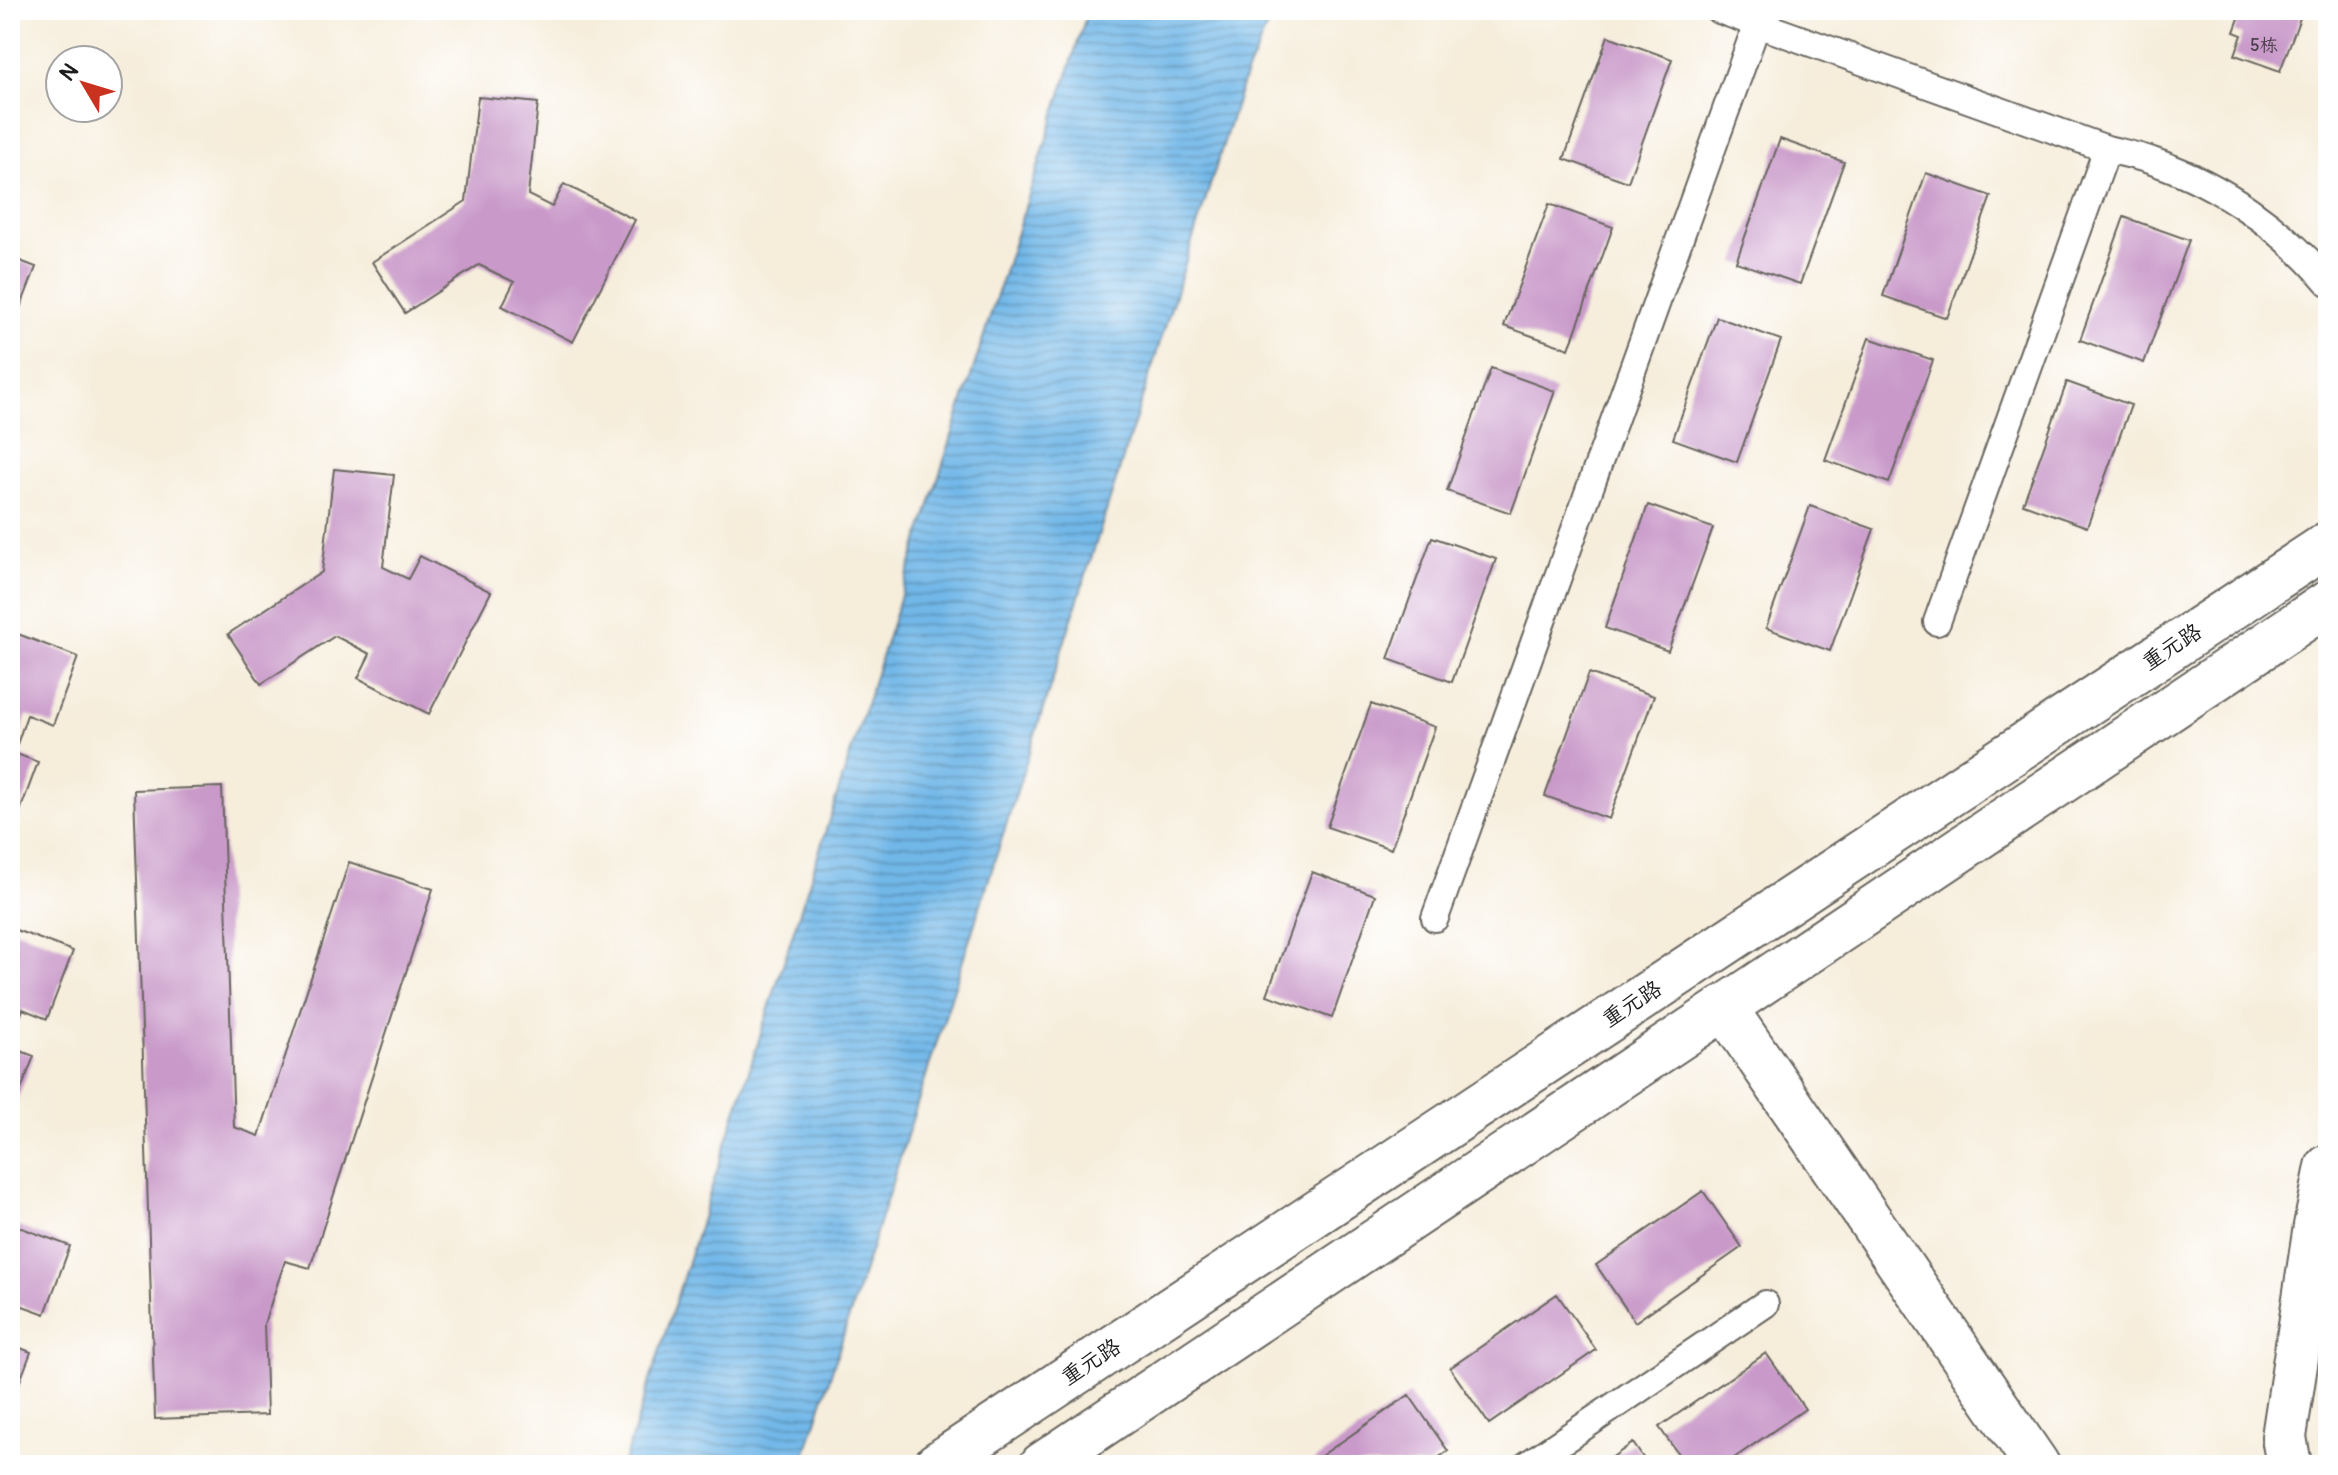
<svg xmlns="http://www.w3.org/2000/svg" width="2338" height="1475" viewBox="0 0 2338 1475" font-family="Pangolin,'LXGW WenKai TC',sans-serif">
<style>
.water{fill:url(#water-rules);stroke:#466a82;stroke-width:2}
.building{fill:#c99ac9}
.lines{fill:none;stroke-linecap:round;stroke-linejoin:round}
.service-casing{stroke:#68655f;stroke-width:30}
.minor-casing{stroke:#68655f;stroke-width:48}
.tertiary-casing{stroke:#68655f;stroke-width:48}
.service{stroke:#fff;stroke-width:26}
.minor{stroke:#fff;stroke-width:44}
.tertiary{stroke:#fff;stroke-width:44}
.labels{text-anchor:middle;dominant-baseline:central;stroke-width:8;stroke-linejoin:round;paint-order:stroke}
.number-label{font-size:18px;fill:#473c47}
.street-label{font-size:22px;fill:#1c1c1c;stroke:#fff}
</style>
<defs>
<pattern id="water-rules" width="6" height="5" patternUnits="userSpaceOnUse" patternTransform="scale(2)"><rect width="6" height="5" fill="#71b7e8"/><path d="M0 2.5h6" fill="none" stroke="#5c94bb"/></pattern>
</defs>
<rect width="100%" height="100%" fill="#fff"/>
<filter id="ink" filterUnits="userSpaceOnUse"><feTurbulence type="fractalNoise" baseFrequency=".0125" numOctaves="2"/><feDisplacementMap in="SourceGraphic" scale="16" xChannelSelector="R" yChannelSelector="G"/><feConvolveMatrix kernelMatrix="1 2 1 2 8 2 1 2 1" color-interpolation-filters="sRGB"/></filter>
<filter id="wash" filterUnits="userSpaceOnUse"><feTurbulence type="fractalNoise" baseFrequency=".006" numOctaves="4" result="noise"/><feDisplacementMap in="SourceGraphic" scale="32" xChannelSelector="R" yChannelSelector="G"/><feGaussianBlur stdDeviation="1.8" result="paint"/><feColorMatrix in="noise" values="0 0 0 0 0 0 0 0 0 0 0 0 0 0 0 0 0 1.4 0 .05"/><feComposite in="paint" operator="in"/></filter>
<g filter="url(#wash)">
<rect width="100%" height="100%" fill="#f6eddb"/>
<path class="water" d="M1088,10H1274L1244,79L802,1465H623Z"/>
<g id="blocks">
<path class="building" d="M2242,10H2303L2280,71L2235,55L2242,35L2234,32Z
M1608,36L1672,59L1628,182L1564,159Z
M478,97L538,103L528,195L552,207L564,184L635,220L573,342L502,306L514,282L479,265L405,313L372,262L466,201Z
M1780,139L1844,162L1800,284L1736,262Z
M1926,173L1991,196L1947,318L1883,296Z
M1549,204L1613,227L1569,349L1504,326Z
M2124,217L2189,240L2144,363L2080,340Z
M10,257L36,267L10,334Z
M1717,317L1781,340L1737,462L1673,439Z
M1869,338L1933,360L1889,483L1825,460Z
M1491,368L1555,391L1511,513L1447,491Z
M2067,382L2131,405L2087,527L2023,504Z
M334,469L394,475L383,567L408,579L420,556L491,592L429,714L358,678L370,654L335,636L261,684L228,634L322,572Z
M1648,505L1713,528L1668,651L1605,628Z
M1810,506L1874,529L1830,651L1766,628Z
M1432,537L1496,559L1452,682L1388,659Z
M18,634L78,657L53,725L27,715L14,753L38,762L13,830L10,829V657Z
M1589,673L1654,696L1609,819L1545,796Z
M1371,704L1435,727L1391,849L1327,827Z
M222,787L234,1127L259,1136L349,862L433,889L310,1268L285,1261L264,1324L267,1415L155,1419L134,790Z
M1312,872L1375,895L1332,1018L1267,995Z
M13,929L73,951L47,1019L23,1009L10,1043V937Z
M10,1047L34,1056L10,1118Z
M1703,1191L1742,1247L1635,1322L1596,1265Z
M11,1224L70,1246L45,1314L20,1305L10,1331Z
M1557,1294L1596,1350L1489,1424L1450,1368Z
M10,1344L31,1352L10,1407Z
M1766,1353L1805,1409L1724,1465H1686L1659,1427Z
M1409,1395L1448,1451L1428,1465H1308Z
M1633,1443L1648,1465H1601Z"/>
</g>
</g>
<g filter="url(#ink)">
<use href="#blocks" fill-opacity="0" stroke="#68655f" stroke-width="2"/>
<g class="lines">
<g class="service-casing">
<path id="service" d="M1719,10L2107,149C2123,153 2140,156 2155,162C2222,185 2282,228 2328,282
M1937,622L2107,149
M1435,918L1757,24
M1527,1465L1765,1304"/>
</g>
<g class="minor-casing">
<path id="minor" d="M1724,1007L2037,1465
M2289,1465L2284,1437L2316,1226L2328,1167"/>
</g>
<g class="tertiary-casing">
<path id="tertiary" d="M936,1465L2328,544
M1042,1465L2328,603"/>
</g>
<use href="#service" class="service"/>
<use href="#minor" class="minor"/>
<use href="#tertiary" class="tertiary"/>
</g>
</g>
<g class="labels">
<g class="number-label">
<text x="2264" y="45">5栋</text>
</g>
<g class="street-label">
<text transform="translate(2172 647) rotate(-33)">重元路</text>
<text transform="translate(1632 1004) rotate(-33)">重元路</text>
<text transform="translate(1091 1362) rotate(-33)">重元路</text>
</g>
</g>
<rect width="2338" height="1475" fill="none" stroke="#fff" stroke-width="40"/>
<g transform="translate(84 84) rotate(308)"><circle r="38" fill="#ffffff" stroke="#a4a4a4" stroke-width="2"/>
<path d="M0-6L14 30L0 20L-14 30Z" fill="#c8321e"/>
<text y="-12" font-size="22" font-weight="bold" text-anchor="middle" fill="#1c1c1c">N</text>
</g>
</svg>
